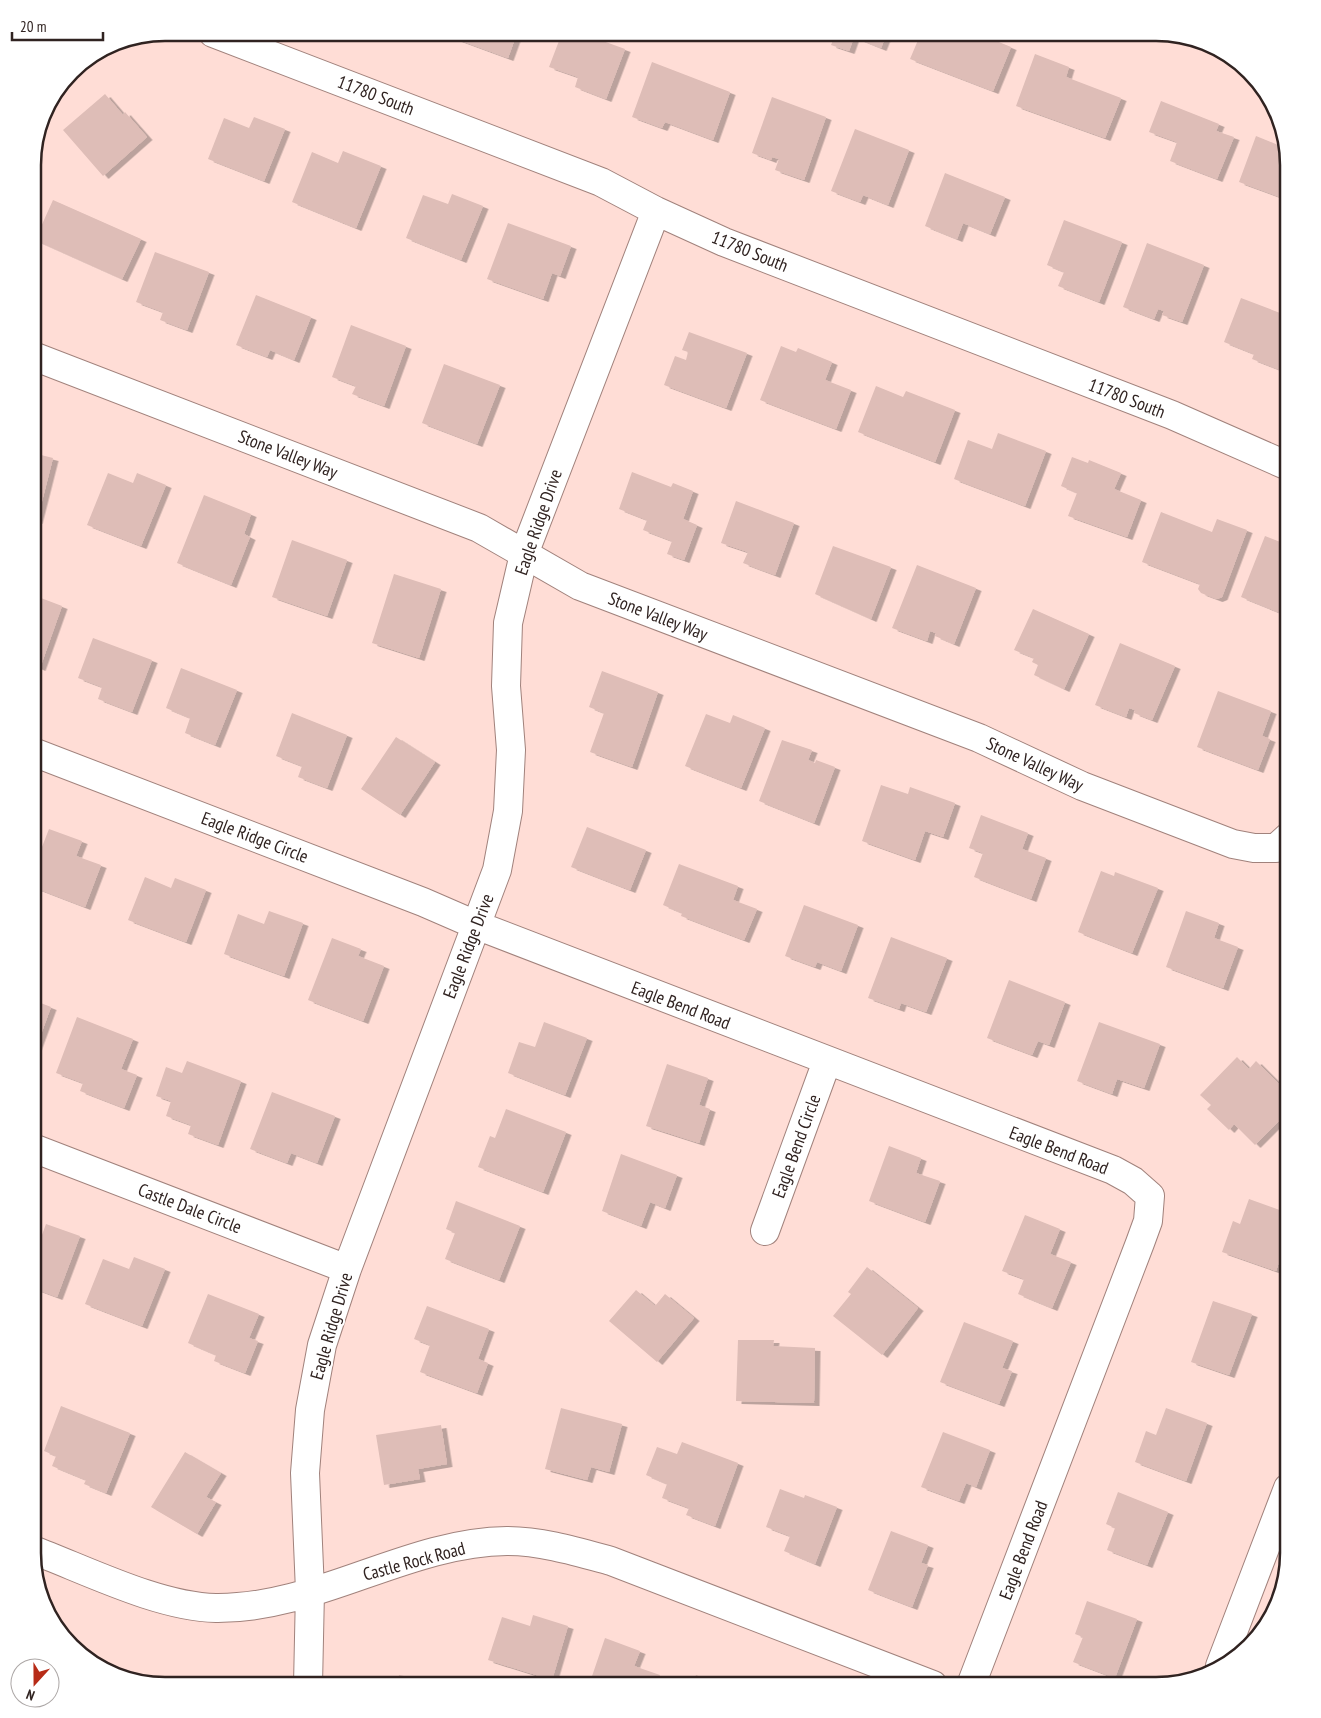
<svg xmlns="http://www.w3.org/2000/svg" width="1321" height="1718" viewBox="0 0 1321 1718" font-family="'PT Sans Narrow',sans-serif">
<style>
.building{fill:#debdb7;filter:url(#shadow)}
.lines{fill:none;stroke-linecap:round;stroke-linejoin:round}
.minor-casing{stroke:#a1827c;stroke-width:30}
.minor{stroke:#fff;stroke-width:28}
.labels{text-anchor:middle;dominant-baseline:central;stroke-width:4;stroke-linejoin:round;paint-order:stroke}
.street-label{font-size:18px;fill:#302321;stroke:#fff}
.rim{fill:none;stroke:#302321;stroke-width:2.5}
</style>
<defs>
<filter id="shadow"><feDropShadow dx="5.5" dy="3" stdDeviation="0" flood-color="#0004"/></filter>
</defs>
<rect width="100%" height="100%" fill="#ffddd6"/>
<path class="building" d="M440,33H517L508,58Z
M562,33H581L625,49L606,99L575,87L578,77L549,67Z
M836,33H887L881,48L854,37L849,51L831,45Z
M921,33H977L1011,47L993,91L910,59Z
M1035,54L1069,67L1066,77L1121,98L1105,138L1016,106Z
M652,62L730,92L713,140L665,122L662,128L632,117Z
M105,94L123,115L125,112L147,137L103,176L63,130Z
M772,97L826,117L804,180L775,170L779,159L772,157L771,160L752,153Z
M1161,101L1219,124L1216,131L1234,137L1217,179L1170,161L1177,142L1149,132Z
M254,117L285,129L264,181L208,159L224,118L249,128Z
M855,129L909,150L888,205L863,195L860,202L831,191Z
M1256,136L1283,147L1289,165L1288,200L1239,182Z
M343,151L381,166L356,228L292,202L312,152L338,163Z
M945,173L1005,197L990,234L963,223L957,239L925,226Z
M452,194L483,206L461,260L406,238L423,195L448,204Z
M53,200L141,239L122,279L35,240Z
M1064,220L1122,242L1099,302L1058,286L1064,272L1047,265Z
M508,223L571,246L560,276L552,273L543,299L487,279Z
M1147,243L1204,265L1182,322L1162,315L1164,311L1158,309L1154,319L1123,307Z
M155,252L209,272L187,330L160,320L163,312L136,302Z
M256,295L311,317L294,360L270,350L267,357L236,345Z
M1241,298L1288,316V373L1252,359L1254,354L1224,342Z
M351,325L406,346L384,406L352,394L356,386L332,377Z
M689,332L747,353L726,408L664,385L675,356L686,360L688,352L682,350Z
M781,346L796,352L798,348L832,362L825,380L851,390L836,429L760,400Z
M444,364L500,385L477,444L422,423Z
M876,386L903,397L906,391L955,410L935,462L858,432Z
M998,433L1046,451L1025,506L954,479L968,440L992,449Z
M33,453L53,458L37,521L33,520Z
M1072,457L1088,463L1089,460L1121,473L1114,489L1141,500L1127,537L1068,516L1077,493L1061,486Z
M632,472L671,487L673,483L693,491L683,519L697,525L684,560L667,554L672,541L643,530L647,520L619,509Z
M108,473L133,483L137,473L166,485L141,546L87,525Z
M204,495L251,514L244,534L250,537L231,585L177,563Z
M736,501L794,523L775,575L743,563L748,552L721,543Z
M1161,512L1212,532L1217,519L1247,530L1222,597L1217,599L1201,593L1198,589L1200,584L1142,562Z
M1265,536L1288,545V616L1241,597Z
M292,540L347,560L327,616L272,597Z
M833,546L891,567L871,619L815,594Z
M917,565L976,588L954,644L935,636L936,633L930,631L927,641L892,628Z
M394,574L441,589L419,658L372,643Z
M33,595L62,606L40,668L33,665Z
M1033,609L1089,634L1064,689L1034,675L1038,665L1032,662L1034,658L1014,650Z
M93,638L152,660L132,712L98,699L102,687L78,678Z
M1120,643L1175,666L1152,720L1134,713L1135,710L1129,708L1126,717L1095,705Z
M181,668L237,690L215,745L185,733L190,718L166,708Z
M602,671L658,692L632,767L590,752L604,713L589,707Z
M1218,691L1271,711L1262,736L1270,739L1258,770L1197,747Z
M292,713L347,735L327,788L298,777L302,766L276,756Z
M706,714L730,723L733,715L765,728L741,788L685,766Z
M396,737L435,762L400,815L361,789Z
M782,740L812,750L808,760L815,763L816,760L835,767L814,823L759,801Z
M881,785L908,794L910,787L955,803L943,837L925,831L915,860L862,841Z
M981,815L1028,833L1022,849L1046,858L1031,899L974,877L983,853L969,848Z
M587,827L646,850L630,890L571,867Z
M49,829L82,841L76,856L101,865L85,907L33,887V870Z
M679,864L738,886L733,900L757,909L744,940L681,916L682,913L663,905Z
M1101,871L1114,876L1115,872L1158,888L1132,953L1078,932Z
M145,877L171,888L175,878L206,890L186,942L128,920Z
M804,905L858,925L841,971L817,962L815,967L785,956Z
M269,911L303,923L284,976L224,954L238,914L264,924Z
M1186,911L1219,923L1214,938L1238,947L1223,988L1166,967Z
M891,937L947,958L926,1012L901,1003L899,1009L868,998Z
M332,938L361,949L358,956L384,966L363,1021L308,1000Z
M1288,946V966L1281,949Z
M1009,980L1065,1002L1049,1045L1038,1041L1032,1055L987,1038Z
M33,1000L51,1007L33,1056Z
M77,1017L133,1039L121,1069L137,1075L124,1108L80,1091L83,1083L56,1073Z
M544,1022L587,1038L565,1095L508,1073L519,1042L535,1047Z
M1099,1022L1160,1044L1144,1088L1117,1079L1112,1094L1077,1081Z
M1237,1057L1249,1069L1256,1061L1288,1093V1112L1255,1145L1234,1124L1229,1130L1207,1109L1211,1105L1200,1095Z
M187,1061L241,1081L218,1145L188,1134L191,1125L166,1116L171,1101L156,1096L166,1067L182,1073Z
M667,1064L708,1078L699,1105L710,1109L699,1143L646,1126Z
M272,1092L335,1116L317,1163L291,1153L287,1163L250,1149Z
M506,1109L566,1132L543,1192L478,1167L490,1136L495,1138Z
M889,1146L921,1158L916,1173L940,1181L925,1222L869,1201Z
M621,1154L677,1175L665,1208L650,1202L641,1226L602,1211Z
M1249,1199L1288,1213V1236L1276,1271L1222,1252L1233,1221L1240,1224Z
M456,1201L520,1226L499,1280L445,1259L455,1233L446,1229Z
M1025,1215L1060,1229L1050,1254L1071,1262L1052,1308L1018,1294L1024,1279L1002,1271Z
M46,1224L80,1236L57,1297L33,1288V1241L39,1243Z
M134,1257L165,1269L142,1326L85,1304L103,1259L129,1269Z
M867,1267L918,1308L882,1355L833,1316L851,1294L848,1292Z
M636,1290L655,1306L665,1294L694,1318L657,1362L609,1321Z
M208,1294L259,1314L249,1338L258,1341L245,1373L214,1361L216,1355L188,1343Z
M1213,1301L1252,1314L1229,1375L1191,1362Z
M427,1306L489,1329L478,1359L488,1363L477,1393L420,1372L430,1345L414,1339Z
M964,1322L1013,1341L1002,1368L1012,1371L999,1404L940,1382Z
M738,1340H774L773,1346L815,1348L814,1403L736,1401Z
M61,1406L130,1433L106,1493L84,1484L86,1480L52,1466L56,1456L44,1451Z
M561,1408L622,1424L609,1472L591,1467L587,1480L545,1469Z
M1166,1408L1207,1423L1186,1481L1135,1462L1146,1431L1156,1435Z
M441,1425L447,1464L418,1469L420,1479L384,1485L376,1435Z
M943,1432L990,1450L976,1487L966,1483L959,1501L921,1487Z
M682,1442L738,1463L715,1526L686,1515L689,1508L662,1498L667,1484L646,1475L657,1447L677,1454Z
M185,1452L221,1473L206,1497L216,1502L197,1534L151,1507Z
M780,1489L804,1498L805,1495L837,1507L815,1564L784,1551L790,1536L766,1527Z
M1118,1492L1168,1512L1147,1565L1107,1550L1115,1528L1106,1524Z
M891,1531L928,1545L921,1563L928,1565L912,1607L868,1590Z
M1087,1601L1137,1619L1115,1678L1073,1662L1083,1637L1075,1634Z
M533,1615L568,1626L552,1680L488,1660L502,1617L530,1626Z
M605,1638L640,1651L634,1666L660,1675L656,1685H589Z
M85,1655L145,1677L144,1680L99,1668Z
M399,1675L449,1685H397Z
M696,1675L721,1685H692Z"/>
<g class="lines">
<g class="minor-casing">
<path id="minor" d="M213,33L601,182L656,211L724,242L1172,415L1288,466
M33,356L479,528L580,586L979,738L1082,786L1233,844L1254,848H1276L1288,837
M33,752L423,902L476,925L1113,1170L1133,1181L1150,1196L1148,1221L1140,1243L971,1685
M33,1148L347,1269
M765,1231L827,1061
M33,1550C86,1570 159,1607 216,1608C317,1609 407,1542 507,1541C542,1541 578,1552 611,1561L933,1685
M1220,1666L1288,1488
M308,1685L310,1591L305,1473L310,1410L322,1345L347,1269L497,870L508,811L511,750L506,686L508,623L524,554L656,211"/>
</g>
<use href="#minor" class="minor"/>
</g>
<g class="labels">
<g class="street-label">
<text transform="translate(376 95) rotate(21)">11780 South</text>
<text transform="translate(750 251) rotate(22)">11780 South</text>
<text transform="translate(1127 398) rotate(21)">11780 South</text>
<text transform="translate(288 454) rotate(21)">Stone Valley Way</text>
<text transform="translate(538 522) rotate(-71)">Eagle Ridge Drive</text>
<text transform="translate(658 616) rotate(21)">Stone Valley Way</text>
<text transform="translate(1035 764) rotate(25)">Stone Valley Way</text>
<text transform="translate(255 837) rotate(21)">Eagle Ridge Circle</text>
<text transform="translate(468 946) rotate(-69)">Eagle Ridge Drive</text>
<text transform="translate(681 1005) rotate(21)">Eagle Bend Road</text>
<text transform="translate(796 1146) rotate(-70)">Eagle Bend Circle</text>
<text transform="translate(1059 1150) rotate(21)">Eagle Bend Road</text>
<text transform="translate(190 1208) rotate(21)">Castle Dale Circle</text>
<text transform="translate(331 1326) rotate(-74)">Eagle Ridge Drive</text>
<text transform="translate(1023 1550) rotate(-69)">Eagle Bend Road</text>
<text transform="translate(414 1561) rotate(-15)">Castle Rock Road</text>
</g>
</g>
<path d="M0 0H1321V1718H0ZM165 41H1156A124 124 0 0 1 1280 165V1553A124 124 0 0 1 1156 1677H165A124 124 0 0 1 41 1553V165A124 124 0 0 1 165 41Z" fill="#fff" fill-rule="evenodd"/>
<path class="rim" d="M165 41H1156A124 124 0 0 1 1280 165V1553A124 124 0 0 1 1156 1677H165A124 124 0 0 1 41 1553V165A124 124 0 0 1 165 41Z"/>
<g transform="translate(35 1683) rotate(201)"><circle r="24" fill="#ffffff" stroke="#aca7a6"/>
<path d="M0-4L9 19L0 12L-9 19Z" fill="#b72b17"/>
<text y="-8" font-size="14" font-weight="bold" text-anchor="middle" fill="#302321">N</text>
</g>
<path d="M12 32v8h91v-8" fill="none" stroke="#302321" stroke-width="2.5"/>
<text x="20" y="32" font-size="15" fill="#302321" stroke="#ffffff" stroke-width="4" paint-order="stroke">20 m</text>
</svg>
